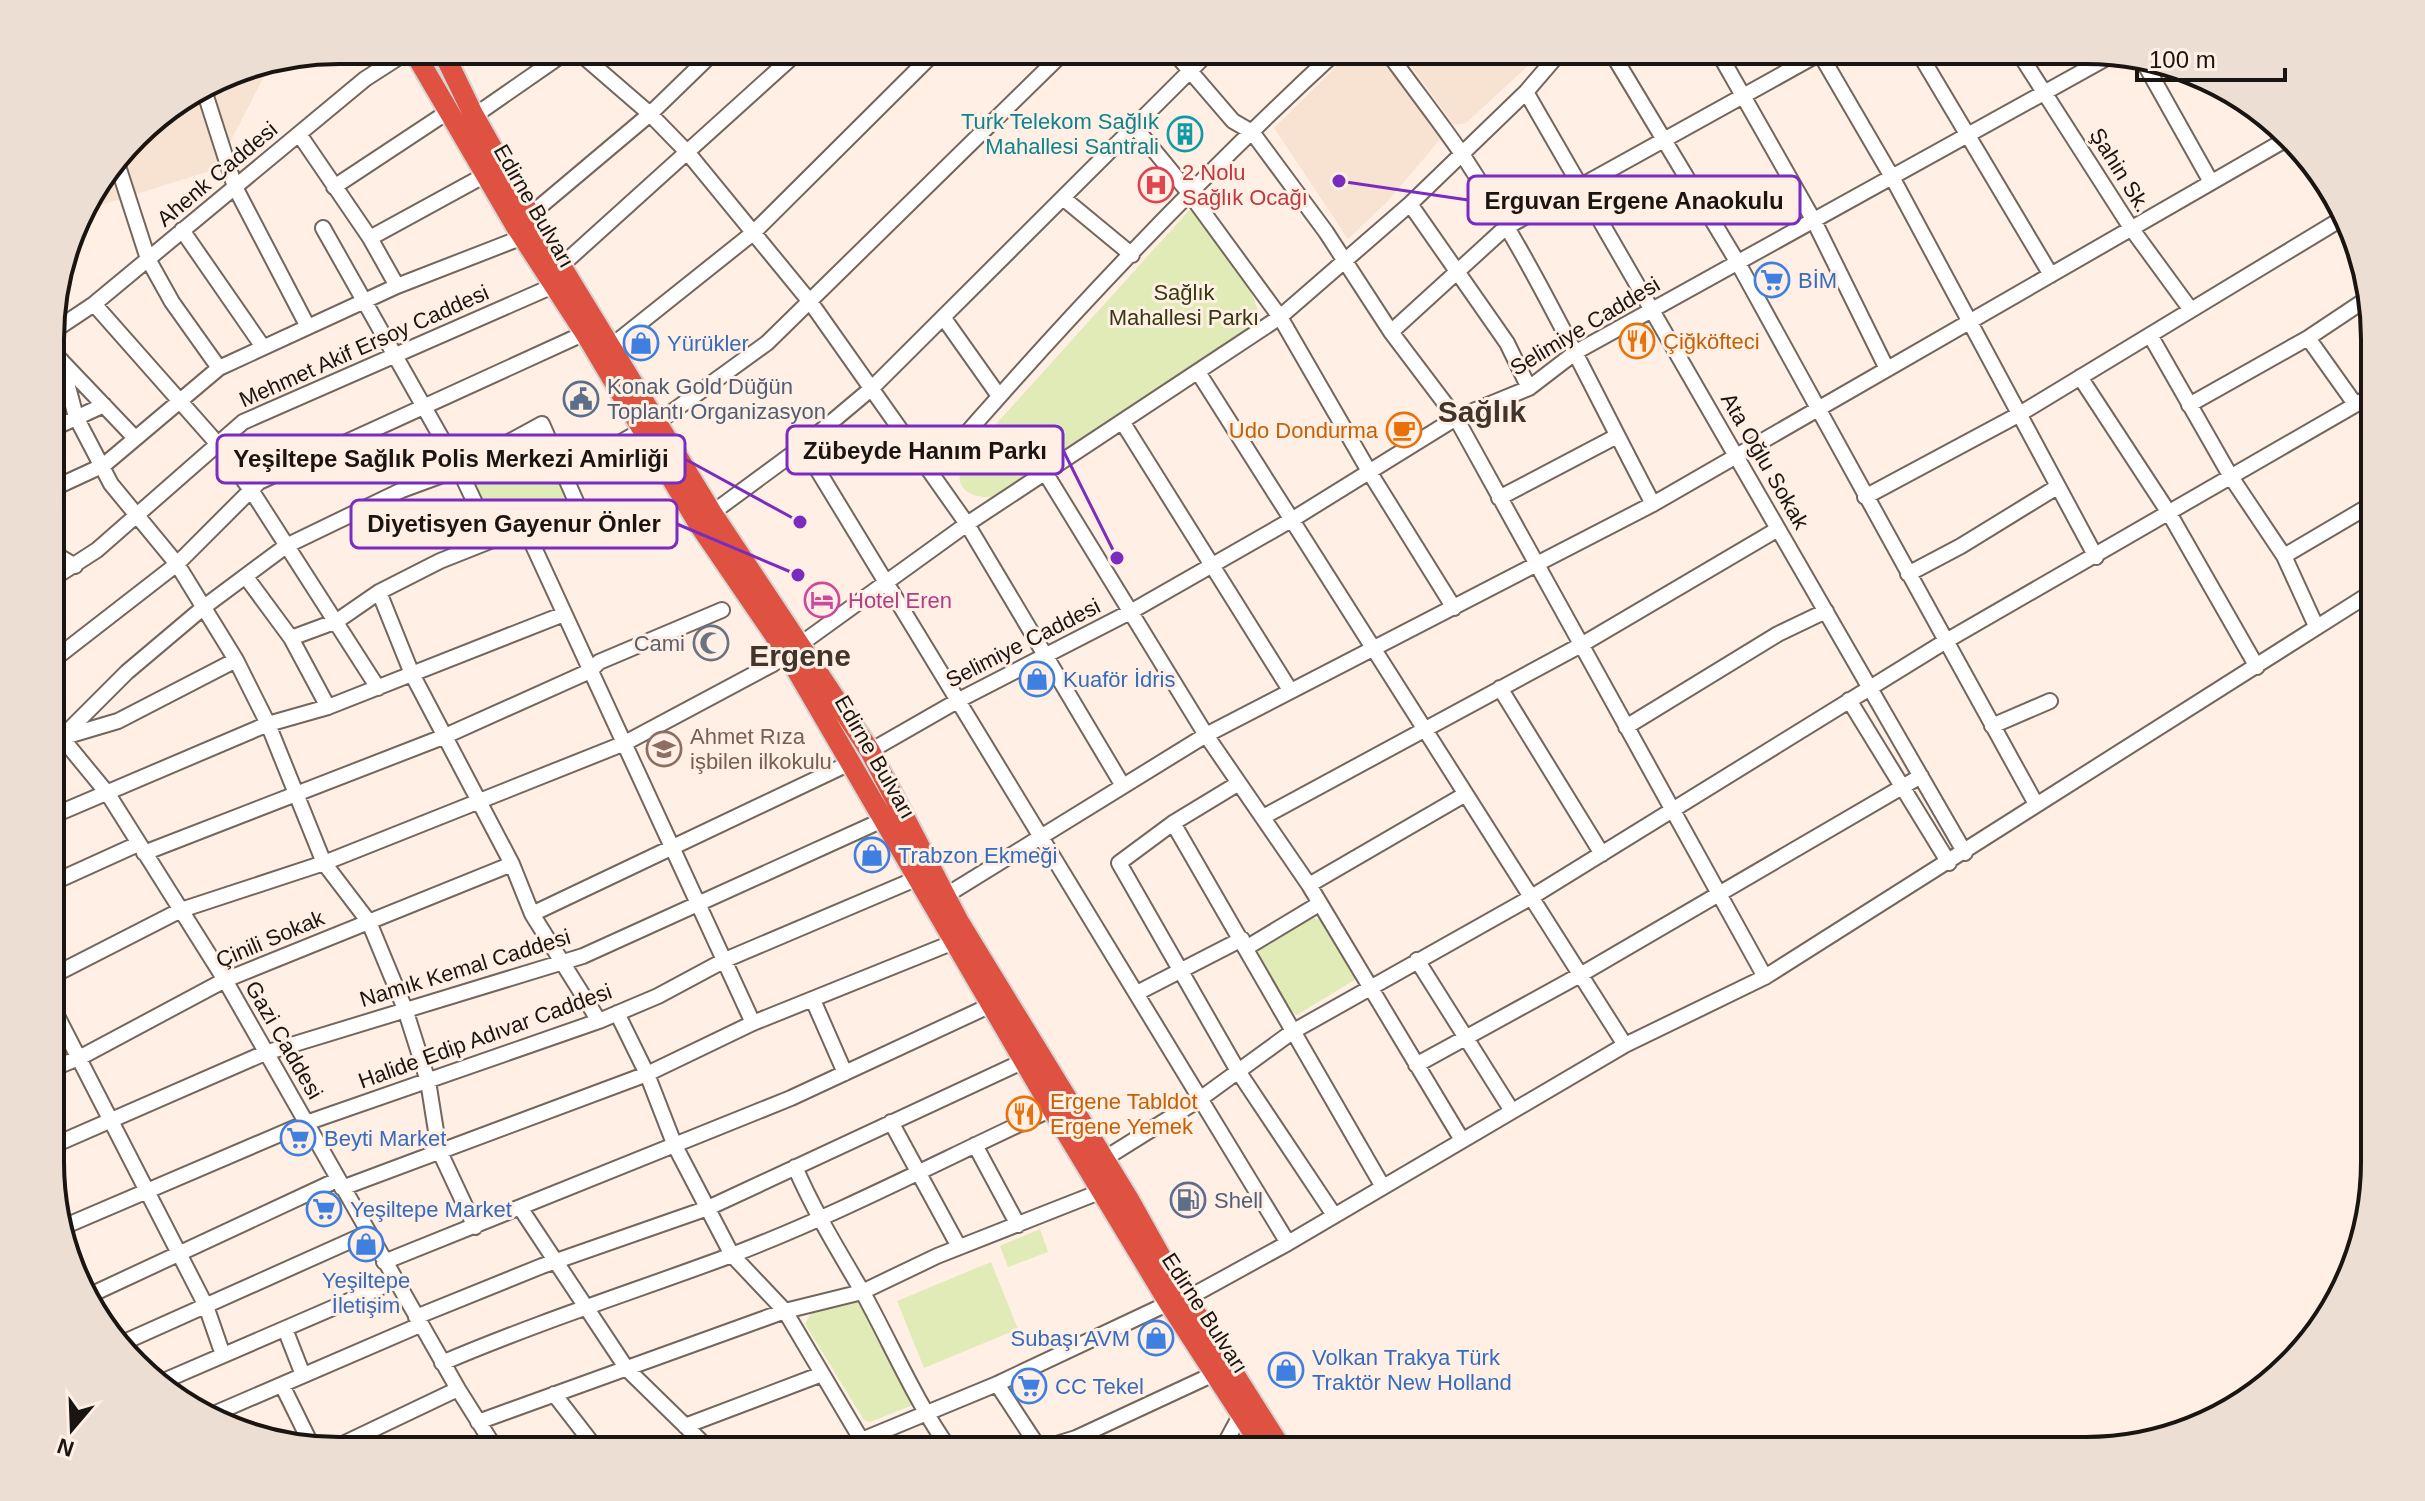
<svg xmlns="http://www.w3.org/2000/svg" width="2425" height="1501" viewBox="0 0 2425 1501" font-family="Arial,sans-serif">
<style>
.built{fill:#f8e2d1}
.green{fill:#e0ebb8}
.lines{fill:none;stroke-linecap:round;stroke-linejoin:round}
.minor-casing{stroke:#73665c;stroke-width:18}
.highway-casing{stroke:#d6d5d4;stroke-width:24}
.minor{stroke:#fff;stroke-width:14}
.highway{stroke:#df5241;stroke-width:20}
.labels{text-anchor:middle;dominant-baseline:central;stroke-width:6;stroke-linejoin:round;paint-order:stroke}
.culture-label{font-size:22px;fill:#0d838f;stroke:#ffefe4;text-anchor:end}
.street-label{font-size:22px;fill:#1a1511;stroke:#ffefe4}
.health-label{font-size:22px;fill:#be3a42;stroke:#ffefe4;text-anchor:start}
.shop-label{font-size:22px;fill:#366cbe;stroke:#ffefe4;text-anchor:start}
.park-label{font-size:22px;fill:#343a10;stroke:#ffefe4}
.food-label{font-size:22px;fill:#c56008;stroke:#ffefe4;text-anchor:start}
.service-label{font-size:22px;fill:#4e5e75;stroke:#ffefe4;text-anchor:start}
.hotel-label{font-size:22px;fill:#b23c85;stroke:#ffefe4;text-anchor:start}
.worship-label{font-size:22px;fill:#5b616d;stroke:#ffefe4;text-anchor:end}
.education-label{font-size:22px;fill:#785e54;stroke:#ffefe4;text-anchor:start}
.district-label{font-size:30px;font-weight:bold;fill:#40342b;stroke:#ffefe4}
.rim{fill:none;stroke:#1a1511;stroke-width:4}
.leader{fill:none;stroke:#7b2cbf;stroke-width:3}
.callout-dot{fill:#7b2cbf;stroke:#ffefe4;stroke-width:3}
.callout{fill:#ffefe4;stroke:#7b2cbf;stroke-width:3}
.callout-label{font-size:24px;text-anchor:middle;font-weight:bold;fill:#1a1511}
</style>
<rect width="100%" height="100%" fill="#ffefe4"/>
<path class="built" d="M1353,50H1382L1442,137L1388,201L1348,239L1274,128Z
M1399,50H1545L1466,123L1454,125Z
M271,63L216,169L79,212L148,122L229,72Z"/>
<path class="green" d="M1193,206C1216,241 1257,283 1261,326L1000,496C968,502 947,485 968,455Z
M540,433L577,503L500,535L468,471Z
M1310,917L1324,921L1356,979L1297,1015L1290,1010L1258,954L1263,943Z
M1040,1229L1048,1252L1008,1267L1000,1246Z
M991,1262L1018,1329L924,1368L897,1301Z
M849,1300L859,1302L913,1405L870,1422L864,1420L805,1324L811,1313Z"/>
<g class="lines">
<g class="minor-casing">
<path id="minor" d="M576,50L650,114L688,153L811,303L967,524L1123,786
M1172,50L1233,121L1252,132L1326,232L1391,332L1456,418L1765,977
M1386,50C1411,85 1438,119 1462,154C1535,265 1591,387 1653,504
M1610,50L1738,263L2036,804
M1717,50L1814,221L1887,369
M1818,50L1892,177L2096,557
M1917,50L2051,275
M2017,50L2131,228L2191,310
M2142,59L2211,182
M203,87L235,187L308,327
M1526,92L1965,853
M474,116L569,50
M1134,126L1190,194L1280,317L1370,473L1454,608
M299,134L370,238L397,286
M117,163L148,259L172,302L219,368
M334,187L449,111
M1063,198L1132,255
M1410,204L1507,343L1529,388
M530,215L650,114L716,50
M323,228L459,469L492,539
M182,230L263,347
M370,238L487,174
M562,265L800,50
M94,304L216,442L253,493L378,688
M943,317L999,396
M52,332L94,304L365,79L410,50
M1391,332L1505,228L1826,50
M2150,335L2231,477L2284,556L2316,626
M2308,338L2355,404
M610,347L753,233L937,50
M52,351L135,438
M61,360L76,417L111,484L177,564L236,660L268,724L324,863L369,922L405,1009L428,1081L439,1150L475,1227
M1198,372L1625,1045
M2080,377L2169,513L2257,667
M2189,405L2308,338L2368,298
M658,422L767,343L1066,50
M1123,423L1290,690
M52,429L104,405
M803,446L1288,1243
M932,473C1059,326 1194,182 1338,50
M1046,474L1206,735L1309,885L1462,1140
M564,475L642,430
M52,489L104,465L219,368L397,286L523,237
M1865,497L2018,415L2343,218
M1499,498L1617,436
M712,513L803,446L872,388L1211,50
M525,528L753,1023
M52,552L75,566
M2284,556L2374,503
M1908,574L1961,546L2057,487
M246,577L291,638L328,707
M52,579L97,550L243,422L553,286
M379,592L412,674L512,864L532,914L599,1021
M52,661L177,564L259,482L585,333
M1500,688L1602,854
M1849,700L1949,863
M1992,726L2050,701
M1626,727L1778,634L1826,611
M52,731L61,738L127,672L204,607L286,546L402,490L459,469L542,424L578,506L440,561L379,592L337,621L291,638
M57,732L108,794L225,980L458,1389L497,1451
M64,737L118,721L236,660
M870,751L959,700L1132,611L1293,519L1456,418L1529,388L1576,352L2114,54
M1239,783L1173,823L1119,863L1238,1071L1334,1215
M52,816L268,724L328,707L564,614
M1263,817L1581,645L1778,529
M1173,823L1383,1187
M144,853L443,737L590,671L599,662L722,610
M52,883L138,844
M1309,885L1464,795
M945,896L1206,735L1653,504L2285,140
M532,914L852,762
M1246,948L1319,904
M1417,960L1512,1111
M52,976L181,910L324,863L625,743L773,664L967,524L1280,317L1410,204L1526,92L1562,50
M1137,993L1242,939
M813,1000L845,1073
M52,1006L206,1306L223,1355
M617,1013L647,1074L675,1146L732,1255L785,1311L868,1451
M1416,1065L1580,975L1921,776
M52,1069L81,1057L225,980L512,864
M891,1122L959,1247
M975,1145L1018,1225
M52,1146L265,1053L583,956L885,819
M1104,1159L1200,1099L1292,1032L1530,898L1946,641L2374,394
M795,1167C814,1211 838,1250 862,1291C892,1345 915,1401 951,1451
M342,1188L647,1074L753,1023L954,942
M521,1209L627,1369L711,1451
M63,1227L306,1123L599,1021L658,996L725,960L918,878
M384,1262L791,1098L991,1005
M88,1296L337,1180
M416,1317L542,1266L708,1208L1024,1061
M285,1329L303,1375
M120,1344L368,1233
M442,1363C538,1322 635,1291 732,1255C842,1213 945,1158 1052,1109
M159,1383L395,1281
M997,1384L1041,1451
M282,1385L313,1448
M554,1394L598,1451
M209,1416L420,1325
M478,1422L785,1311L862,1292L937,1256L1102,1191
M685,1426L822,1374
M1040,1449L1076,1438L1216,1373
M330,1450L458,1389
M835,1451L997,1384L1169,1303L1186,1299L1288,1243L1625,1045L1765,977L2374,591
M1221,1451L1241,1414"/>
</g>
<g class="highway-casing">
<path id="highway" d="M413,50L515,225L585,333L698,523L786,652L1052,1109L1169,1303L1265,1451
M442,50L474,116L530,215L712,513L870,751L959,922L1128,1198L1166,1266L1283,1451"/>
</g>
<use href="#minor" class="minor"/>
<use href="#highway" class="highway"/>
</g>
<defs>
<g id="building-ring" transform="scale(1.8)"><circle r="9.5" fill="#ffefe4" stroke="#0f9aa8" stroke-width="1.5"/><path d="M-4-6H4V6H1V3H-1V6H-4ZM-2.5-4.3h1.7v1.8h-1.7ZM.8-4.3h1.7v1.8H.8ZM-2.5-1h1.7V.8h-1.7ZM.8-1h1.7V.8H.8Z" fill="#0f9aa8"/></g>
<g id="hospital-ring" transform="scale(1.8)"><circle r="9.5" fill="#ffefe4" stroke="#e0444e" stroke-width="1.5"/><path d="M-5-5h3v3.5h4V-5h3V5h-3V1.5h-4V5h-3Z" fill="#e0444e"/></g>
<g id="supermarket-ring" transform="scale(1.8)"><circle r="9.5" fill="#ffefe4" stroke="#3f7fe0" stroke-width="1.5"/><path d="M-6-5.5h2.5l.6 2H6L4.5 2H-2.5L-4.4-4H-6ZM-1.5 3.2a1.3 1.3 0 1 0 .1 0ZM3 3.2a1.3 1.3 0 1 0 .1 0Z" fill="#3f7fe0"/></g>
<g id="restaurant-ring" transform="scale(1.8)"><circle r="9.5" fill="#ffefe4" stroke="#e8710a" stroke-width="1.5"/><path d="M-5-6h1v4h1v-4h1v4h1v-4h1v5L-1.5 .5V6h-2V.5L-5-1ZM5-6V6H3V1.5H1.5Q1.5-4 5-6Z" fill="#e8710a"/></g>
<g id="shop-ring" transform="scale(1.8)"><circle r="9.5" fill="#ffefe4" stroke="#3f7fe0" stroke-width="1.5"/><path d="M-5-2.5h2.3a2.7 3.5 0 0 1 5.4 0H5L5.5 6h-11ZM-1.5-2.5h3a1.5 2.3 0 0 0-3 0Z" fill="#3f7fe0"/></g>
<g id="civic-ring" transform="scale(1.8)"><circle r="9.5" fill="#ffefe4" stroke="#5c6f8a" stroke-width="1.5"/><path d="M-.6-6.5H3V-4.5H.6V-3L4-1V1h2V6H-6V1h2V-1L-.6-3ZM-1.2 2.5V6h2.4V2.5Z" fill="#5c6f8a"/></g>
<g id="cafe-ring" transform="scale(1.8)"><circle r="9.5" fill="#ffefe4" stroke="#e8710a" stroke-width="1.5"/><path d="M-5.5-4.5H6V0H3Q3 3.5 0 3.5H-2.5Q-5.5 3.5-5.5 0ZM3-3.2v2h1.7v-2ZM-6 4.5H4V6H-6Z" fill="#e8710a"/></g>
<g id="hotel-ring" transform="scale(1.8)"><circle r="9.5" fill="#ffefe4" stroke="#d1479c" stroke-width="1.5"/><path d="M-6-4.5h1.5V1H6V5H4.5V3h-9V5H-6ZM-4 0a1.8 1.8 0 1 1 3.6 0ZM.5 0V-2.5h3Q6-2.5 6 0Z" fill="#d1479c"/></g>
<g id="mosque-ring" transform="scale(1.8)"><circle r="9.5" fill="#ffefe4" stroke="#6b7280" stroke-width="1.5"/><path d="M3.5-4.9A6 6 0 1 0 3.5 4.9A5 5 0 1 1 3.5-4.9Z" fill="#6b7280"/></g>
<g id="school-ring" transform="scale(1.8)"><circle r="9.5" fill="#ffefe4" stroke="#8d6e63" stroke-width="1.5"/><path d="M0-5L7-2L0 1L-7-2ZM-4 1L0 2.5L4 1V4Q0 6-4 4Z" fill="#8d6e63"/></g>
<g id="fuel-ring" transform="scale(1.8)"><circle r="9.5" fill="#ffefe4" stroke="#5c6f8a" stroke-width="1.5"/><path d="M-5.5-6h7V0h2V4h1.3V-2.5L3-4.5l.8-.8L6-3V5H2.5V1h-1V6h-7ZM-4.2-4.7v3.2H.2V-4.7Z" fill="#5c6f8a"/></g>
</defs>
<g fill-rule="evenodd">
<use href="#building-ring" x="1185" y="134"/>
<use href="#hospital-ring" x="1156" y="185"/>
<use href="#supermarket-ring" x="1772" y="280"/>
<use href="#restaurant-ring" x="1637" y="341"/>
<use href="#shop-ring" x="641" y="343"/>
<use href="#civic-ring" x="581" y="399"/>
<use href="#cafe-ring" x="1404" y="430"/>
<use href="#hotel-ring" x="822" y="600"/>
<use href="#mosque-ring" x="711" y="643"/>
<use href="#shop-ring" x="1037" y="679"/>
<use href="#school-ring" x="664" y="749"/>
<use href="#shop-ring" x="872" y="855"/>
<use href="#restaurant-ring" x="1024" y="1114"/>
<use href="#supermarket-ring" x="298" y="1138"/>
<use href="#fuel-ring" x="1188" y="1200"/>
<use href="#supermarket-ring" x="324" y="1209"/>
<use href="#shop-ring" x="366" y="1244"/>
<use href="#shop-ring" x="1156" y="1338"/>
<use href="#shop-ring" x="1286" y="1370"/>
<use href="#supermarket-ring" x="1029" y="1386"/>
</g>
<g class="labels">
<g class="culture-label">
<text x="1159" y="121">Turk Telekom Sağlık<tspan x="1159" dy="25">Mahallesi Santrali</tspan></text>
</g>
<g class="street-label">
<text transform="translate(2120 170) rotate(58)">Şahin Sk.</text>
<text transform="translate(217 174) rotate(-40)">Ahenk Caddesi</text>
<text transform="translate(534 206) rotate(60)">Edirne Bulvarı</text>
<text transform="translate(1585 326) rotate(-31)">Selimiye Caddesi</text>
<text transform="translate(364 346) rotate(-24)">Mehmet Akif Ersoy Caddesi</text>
<text transform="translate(1765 461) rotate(60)">Ata Oğlu Sokak</text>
<text transform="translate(1023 643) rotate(-27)">Selimiye Caddesi</text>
<text transform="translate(875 757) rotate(60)">Edirne Bulvarı</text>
<text transform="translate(270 939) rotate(-23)">Çinili Sokak</text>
<text transform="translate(465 968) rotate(-17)">Namık Kemal Caddesi</text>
<text transform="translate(485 1036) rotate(-20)">Halide Edip Adıvar Caddesi</text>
<text transform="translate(284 1040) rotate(60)">Gazi Caddesi</text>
<text transform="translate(1205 1313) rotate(57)">Edirne Bulvarı</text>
</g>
<g class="health-label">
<text x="1182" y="172">2 Nolu<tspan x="1182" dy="25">Sağlık Ocağı</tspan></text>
</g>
<g class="shop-label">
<text x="1798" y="280">BİM</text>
<text x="667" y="343">Yürükler</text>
<text x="1063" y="679">Kuaför İdris</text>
<text x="898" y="855">Trabzon Ekmeği</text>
<text x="324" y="1138">Beyti Market</text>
<text x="350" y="1209">Yeşiltepe Market</text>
<text x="366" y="1280" text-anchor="middle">Yeşiltepe<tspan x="366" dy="25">İletişim</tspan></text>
<text x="1130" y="1338" text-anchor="end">Subaşı AVM</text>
<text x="1312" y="1357">Volkan Trakya Türk<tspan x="1312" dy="25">Traktör New Holland</tspan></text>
<text x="1055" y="1386">CC Tekel</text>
</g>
<g class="park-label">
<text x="1184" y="292">Sağlık<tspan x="1184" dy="25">Mahallesi Parkı</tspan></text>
</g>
<g class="food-label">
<text x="1663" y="341">Çiğköfteci</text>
<text x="1378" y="430" text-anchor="end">Udo Dondurma</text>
<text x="1050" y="1101">Ergene Tabldot<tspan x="1050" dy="25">Ergene Yemek</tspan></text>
</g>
<g class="service-label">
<text x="607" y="386">Konak Gold Düğün<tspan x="607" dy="25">Toplantı Organizasyon</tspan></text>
<text x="1214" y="1200">Shell</text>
</g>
<g class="hotel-label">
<text x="848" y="600">Hotel Eren</text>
</g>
<g class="worship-label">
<text x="685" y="643">Cami</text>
</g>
<g class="education-label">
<text x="690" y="736">Ahmet Rıza<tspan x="690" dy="25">işbilen ilkokulu</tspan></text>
</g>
<g class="district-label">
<text x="1482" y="411">Sağlık</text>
<text x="800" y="655">Ergene</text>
</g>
</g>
<path d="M0 0H2425V1501H0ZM339 64H2086A275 275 0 0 1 2361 339V1162A275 275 0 0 1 2086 1437H339A275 275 0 0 1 64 1162V339A275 275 0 0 1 339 64Z" fill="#edded3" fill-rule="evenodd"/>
<path class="rim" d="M339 64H2086A275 275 0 0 1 2361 339V1162A275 275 0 0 1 2086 1437H339A275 275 0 0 1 64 1162V339A275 275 0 0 1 339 64Z"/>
<path class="leader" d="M1339 181L1468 200M1117 558L1063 450M800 522L685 459M798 575L677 524"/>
<g class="callout-dot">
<circle cx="1339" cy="181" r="8"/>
<circle cx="1117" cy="558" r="8"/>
<circle cx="800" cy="522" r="8"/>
<circle cx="798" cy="575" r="8"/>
</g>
<g class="callout">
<rect x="1468" y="176" width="332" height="48" rx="8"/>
<rect x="787" y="426" width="276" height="48" rx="8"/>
<rect x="217" y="435" width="468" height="48" rx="8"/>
<rect x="351" y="500" width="326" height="48" rx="8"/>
</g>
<g class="callout-label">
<text x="1634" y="209">Erguvan Ergene Anaokulu</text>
<text x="925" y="459">Zübeyde Hanım Parkı</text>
<text x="451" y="467">Yeşiltepe Sağlık Polis Merkezi Amirliği</text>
<text x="514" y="532">Diyetisyen Gayenur Önler</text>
</g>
<g transform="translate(72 1429) rotate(199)" stroke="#ffefe4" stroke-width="6" paint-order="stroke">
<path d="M0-6L14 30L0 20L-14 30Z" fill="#1a1511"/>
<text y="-12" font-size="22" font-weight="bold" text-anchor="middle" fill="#1a1511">N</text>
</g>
<path d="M2137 68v12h148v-12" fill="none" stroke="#1a1511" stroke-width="4"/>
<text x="2149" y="68" font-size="24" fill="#1a1511" stroke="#ffefe4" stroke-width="6" paint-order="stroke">100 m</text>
</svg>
